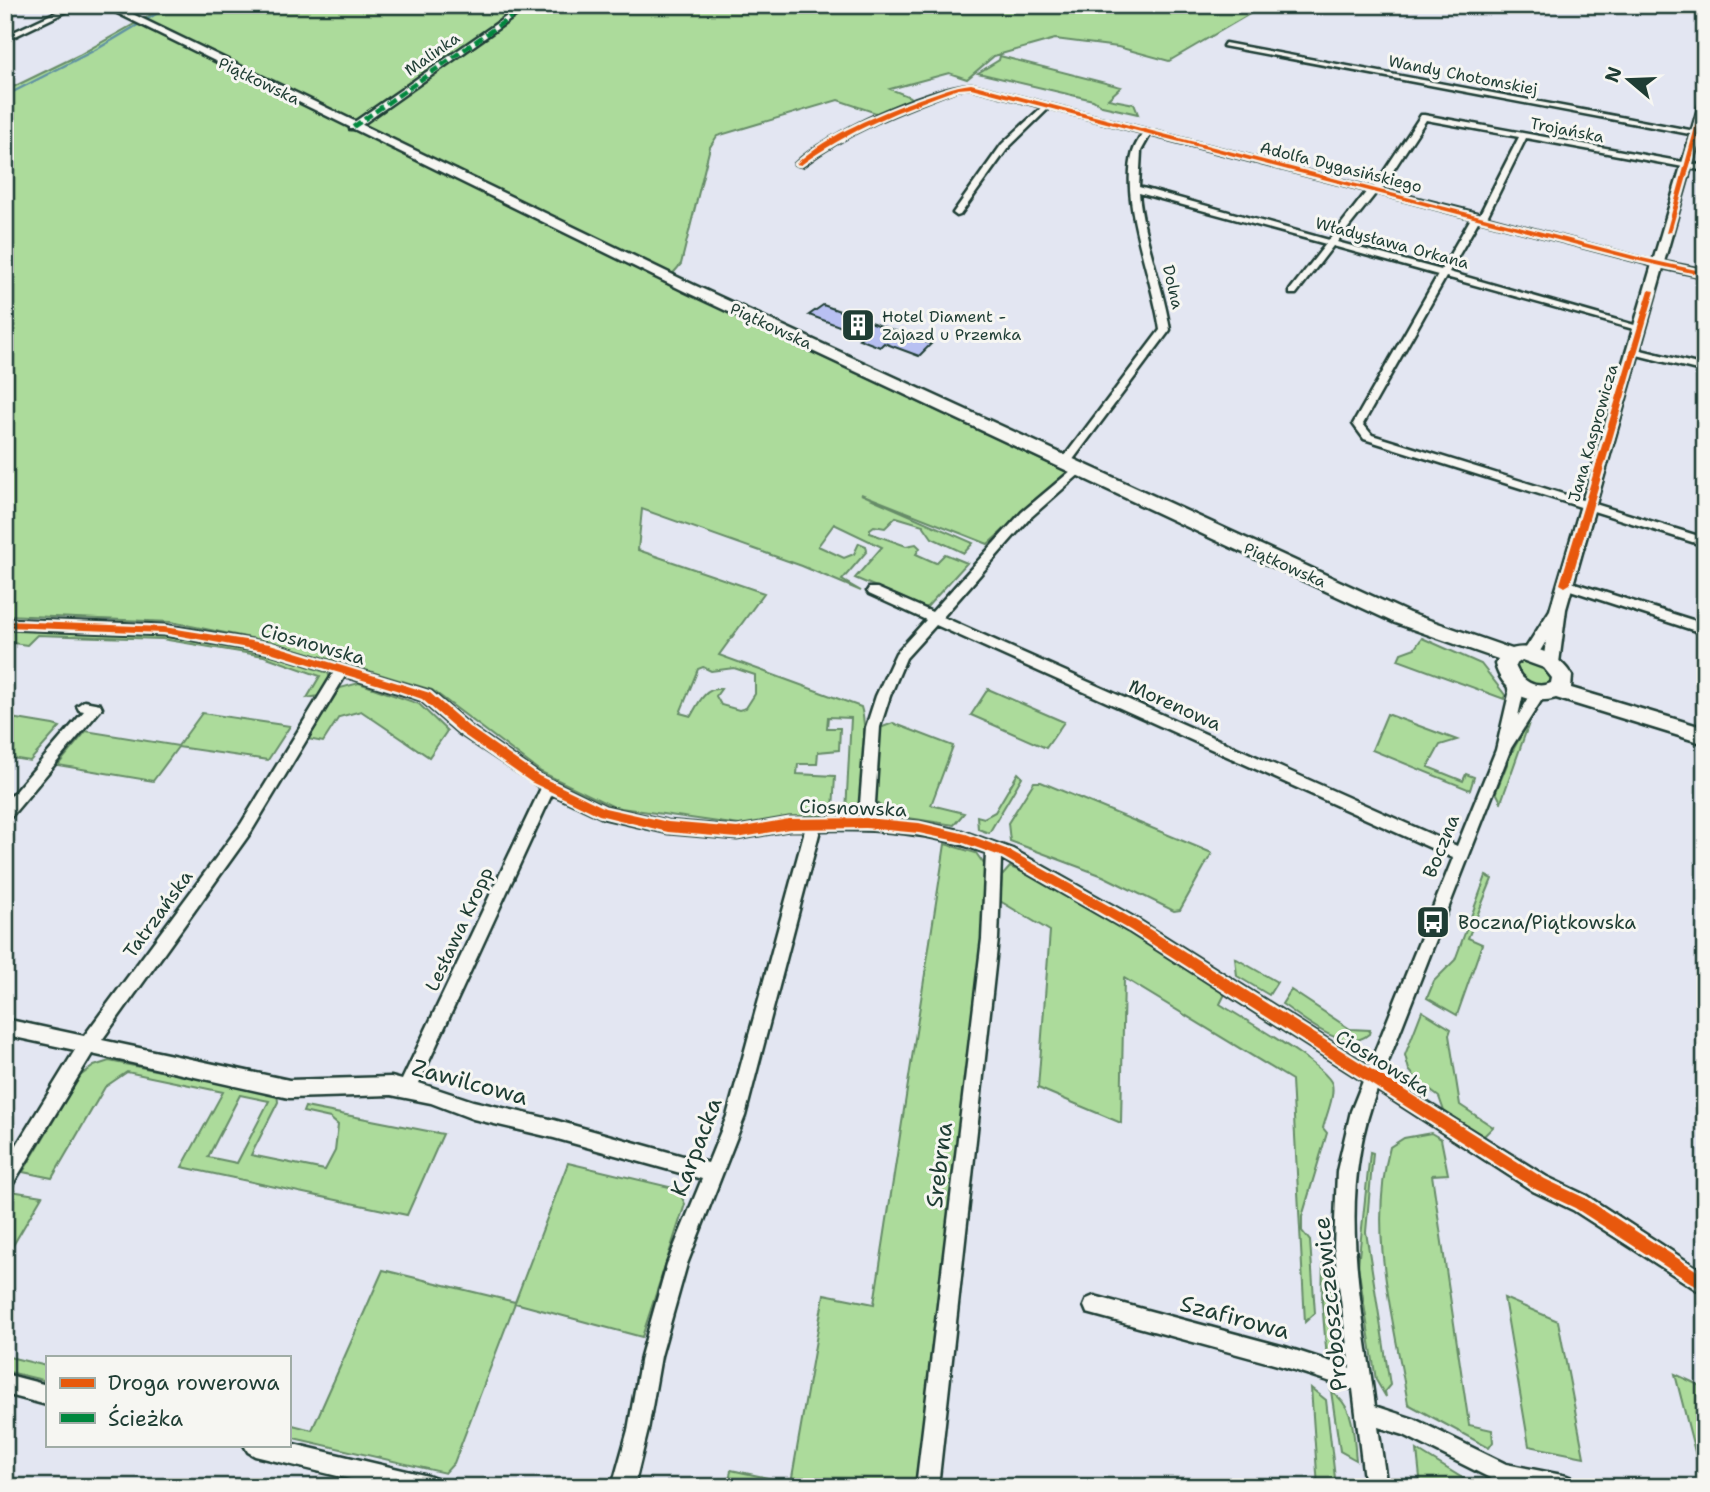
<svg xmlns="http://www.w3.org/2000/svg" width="1710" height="1492" viewBox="0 0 1710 1492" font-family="'Shantell Sans',sans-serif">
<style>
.green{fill:#acdb9b;stroke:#668c68;stroke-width:2;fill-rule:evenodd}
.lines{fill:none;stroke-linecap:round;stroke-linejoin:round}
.stream{stroke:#6092a3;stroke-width:2.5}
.building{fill:#b8c0f2;stroke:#1f3d34;stroke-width:2}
.minor-casing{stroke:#1f3d34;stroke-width:5}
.tertiary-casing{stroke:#1f3d34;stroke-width:5}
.secondary-casing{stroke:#1f3d34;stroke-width:5}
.minor{fill:#f6f6f2;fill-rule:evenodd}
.tertiary{fill:#f6f6f2;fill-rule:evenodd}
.secondary{fill:#f6f6f2;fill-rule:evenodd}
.quiet{stroke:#00873e;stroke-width:4.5;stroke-dasharray:9 4.5;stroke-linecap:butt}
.cycleway-casing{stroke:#f6f6f2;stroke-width:5}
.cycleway{fill:#e8590c;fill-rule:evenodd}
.labels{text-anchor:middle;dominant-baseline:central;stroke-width:6;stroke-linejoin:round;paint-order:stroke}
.far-street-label{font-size:16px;fill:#1f3d34;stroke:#f6f6f2}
.far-poi-label{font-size:16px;fill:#1f3d34;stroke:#f6f6f2;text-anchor:start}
.street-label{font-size:19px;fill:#1f3d34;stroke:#f6f6f2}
.poi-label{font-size:19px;fill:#1f3d34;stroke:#f6f6f2;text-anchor:start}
.near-street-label{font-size:23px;fill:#1f3d34;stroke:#f6f6f2}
</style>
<rect width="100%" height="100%" fill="#e3e6f2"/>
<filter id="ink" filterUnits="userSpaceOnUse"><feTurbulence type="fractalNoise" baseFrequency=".0143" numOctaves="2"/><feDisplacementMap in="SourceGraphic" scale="14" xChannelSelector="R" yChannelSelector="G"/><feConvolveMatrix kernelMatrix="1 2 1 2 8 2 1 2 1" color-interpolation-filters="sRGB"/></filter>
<g filter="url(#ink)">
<path class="green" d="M168,5H1265L1169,61L1118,47L1055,39L994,56L967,79L949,73L890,89L915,99L879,114L838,100L717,136L710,147L681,264L665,283L1067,472L988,544L861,494L973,543L964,553L932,538L923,525L896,517L885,528L874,526L870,529V533L906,546L916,544L920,548L916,554L936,563L945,554L967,563L926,608L855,578L882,547L834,524L818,546L844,558L854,554L859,543L866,546L867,551L842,580L861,591L802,566L642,509L638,550L764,593L719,655L861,707C867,726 868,797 854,812H846L851,718L828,717L827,728H840L839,750L818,752L817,764H798L797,774L835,776L833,810L829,816L739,825L614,807L541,772L432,690L275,643L171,622L5,615V91L79,55ZM703,667L711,671L734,668L755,675V694L746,708L739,710L721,705L716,696L721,689C705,687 698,704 691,716L680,713L698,669Z
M1000,56L1121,87L1108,99L1134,104L1138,114L1102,106L1093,100L978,73L999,60Z
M5,628L162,634L267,653L328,673L330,678L319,696L307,698L320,676L264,656L162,639L37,635L27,645L5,642Z
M1422,638L1481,664L1505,695L1504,699L1398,660L1401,653L1415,648Z
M1524,661L1544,666L1552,677L1550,683L1532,685L1519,677L1515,666Z
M359,683L419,704L447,731L429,757L361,711L339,717L323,742L308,739L340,688Z
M988,689L1064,722L1046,748L971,715Z
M202,713L290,726L268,760L178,747L153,781L58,765L86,731L178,746Z
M1387,714L1457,740L1440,745L1428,767L1463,781L1466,774L1474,777L1470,790L1372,750Z
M5,717L53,725L60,727L30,761L5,757Z
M1530,719L1528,726L1501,802L1496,792L1512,752Z
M893,723L953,746L931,805L964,813L954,825L889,815L875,801L880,728Z
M1018,773L1022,777L989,833L978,829L977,816L984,818L995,812Z
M1034,782H1041L1212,853L1180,910L1174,911L1103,876L1010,841L1008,823Z
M945,844L976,853L986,867L983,937L915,1487H728L731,1470L791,1483L824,1294L874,1304Z
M1010,867C1087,897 1156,949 1225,994L1220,1004C1241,1018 1325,1064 1332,1084C1335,1096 1326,1116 1323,1128L1327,1133L1302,1217V1231L1310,1241L1315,1313L1305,1322L1292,1080L1124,978L1121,1123L1038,1088L1050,931L1000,901L1002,876Z
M1486,876L1492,879L1468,938L1482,944L1457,1015L1427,998L1434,981L1455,960Z
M1235,958L1277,982L1269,995L1237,976Z
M1291,990L1350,1029L1370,1030L1369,1034C1344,1055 1303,1018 1282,1004Z
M1422,1011L1451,1029L1449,1035L1460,1105L1493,1127L1483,1137L1444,1111L1439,1097L1419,1082L1409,1070L1405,1055Z
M109,1061L277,1094L278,1102L251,1155L325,1170L335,1151L338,1125L330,1118L303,1112L305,1107L443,1134L407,1215L182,1167L223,1092L127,1072L105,1087L52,1178L23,1172L80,1076L94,1066ZM240,1095L269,1101L237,1163L208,1157Z
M1431,1133L1441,1139L1448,1174L1432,1175L1469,1425L1492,1430L1493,1442L1489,1448L1408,1404C1394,1320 1367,1232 1390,1147L1404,1138Z
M1370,1152L1373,1153L1366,1232L1390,1385L1385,1391L1386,1397L1376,1380L1358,1266Z
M568,1163L678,1189L685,1204L642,1337L515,1303L454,1463L445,1473L289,1437V1424L312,1430L383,1270L515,1302Z
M11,1191L42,1196L5,1259V1200Z
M1323,1262L1337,1314L1338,1349L1327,1359L1322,1302Z
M1504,1298L1558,1321L1584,1457L1529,1446Z
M5,1356L47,1366V1381L5,1371Z
M1675,1374L1705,1388V1487H1704Z
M1311,1388L1326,1400L1336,1487H1318Z
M1331,1391C1356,1408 1353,1433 1356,1460L1340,1451Z
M1417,1450L1469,1482L1489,1487H1421Z"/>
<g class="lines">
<path class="stream" d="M5,96L99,48L171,5"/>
</g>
<path class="building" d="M823,305L931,344L919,356L884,343L880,347L859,339L864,335L809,315Z"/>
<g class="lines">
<g class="minor-casing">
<path id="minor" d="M71,5H80L5,41V36Z
M523,5H531L356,129H350V125Z
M1671,5L1705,8V12L1674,7Z
M1225,43L1695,131L1699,133L1695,135L1223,46Z
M971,84L1373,188L1421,115H1424L1705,166V171L1526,138L1487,217L1664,264L1659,267L1479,220L1449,272L1645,328L1637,330L1446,277L1363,424L1372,435L1705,538V546L1364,439L1353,424L1438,275L1333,246L1296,294H1290V290L1326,244L1139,193C1143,239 1163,284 1170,330L1069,465H1061V461L1160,330C1153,278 1119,202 1133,152C1135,146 1139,139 1143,133L1049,108L1008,148L960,215L957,216L953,213L1002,144L1042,107L971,88L958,89C903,110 850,130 802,166L795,164C826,134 928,87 971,84ZM1426,120L1519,137L1480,214L1381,189ZM1150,135L1367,191L1329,240L1139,187L1141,151ZM1376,193L1471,218L1441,270L1337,242Z
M1633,348L1705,366V372L1629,353V349Z
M1078,465L1084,469L1082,472L1030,518L943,617L1457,846L1496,750L1509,694L1507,683L1509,679L1514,678L1521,683L1523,694L1518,716L1534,689H1544L1546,693L1511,748L1383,1075L1547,1177L1587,1196L1705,1273V1295L1573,1210L1533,1191L1377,1090C1336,1195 1361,1298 1375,1406L1414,1419L1506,1464L1567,1476L1575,1479L1578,1487H1514L1504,1485L1404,1435L1378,1427L1387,1487H1365L1353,1389L1285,1367L1087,1313L1084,1306L1087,1299L1094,1296L1285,1347L1350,1368L1334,1247L1337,1171L1351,1111L1363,1081L1128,931L1001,858L998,939L938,1487H916L982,939L986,853C932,832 877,829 820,830L745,1116L687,1264L661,1356L648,1430L634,1487H612L628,1430L641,1356L667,1264L702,1179L554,1138L473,1119L431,1103L391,1095L289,1098L92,1054L11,1187L5,1190V1164L75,1050L5,1035V1019L84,1036L241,824L334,672L270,653L164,635L5,629V619L164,625L270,643L398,682L431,692L470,726L540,775L606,807L668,821L737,827L789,818L859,817L866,727L876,696L896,653L926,620L869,594L867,591L869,588H877L932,612L1022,512ZM936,625L1453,858L1369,1066L1140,921L1012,849L962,831L919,822L874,818L880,727L890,696L906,658ZM345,676L421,700L460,734L541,788L402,1080L391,1077L289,1080L102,1040L251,832ZM552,794L603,818L668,833L737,839L789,830H805L727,1116L708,1163L554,1120L473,1101L419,1083Z
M1565,580L1705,624V634L1561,587L1559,584Z
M84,701L100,704L102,708L10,818L5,820V803L84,711L79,710L77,706Z
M5,1374L47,1385V1405L5,1394Z
M289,1443L428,1476L436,1479L439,1487H383L255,1456L248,1452L244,1445H289Z"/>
</g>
<g class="tertiary-casing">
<path id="tertiary" d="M1705,99V119L1664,262L1705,270V277L1663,268L1566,609L1559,663L1551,669L1543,663L1546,641L1536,658H1524L1522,654L1550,610L1700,102Z"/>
</g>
<g class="secondary-casing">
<path id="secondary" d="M101,5H114L694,285L1409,613L1512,649C1534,643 1561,656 1572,676L1571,688L1705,728V744L1556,698C1529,706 1502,692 1495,664L1498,659L1395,623L1213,539L684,291ZM1522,660L1544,668L1552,678L1551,683C1536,690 1520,681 1515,665Z"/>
</g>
<use href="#minor" class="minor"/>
<use href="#tertiary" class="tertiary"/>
<use href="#secondary" class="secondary"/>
<path class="quiet" d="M353,127L528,5"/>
<g class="cycleway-casing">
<path id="cycleway" d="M971,84L1642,258L1705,272V276L1639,261L971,88L958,89C902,109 849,130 801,165L796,164C830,133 877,115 919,99C937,93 953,86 971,84Z
M1705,100V113L1671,232L1666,233L1702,102Z
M1649,290L1655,291L1570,584L1565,587L1560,584Z
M5,621L164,627L270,644L398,683L430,693L469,727L539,776L605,808L668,822L737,828L789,819L866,818L919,823L966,834L1011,851L1138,922L1545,1179L1585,1198L1705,1276V1292L1575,1208L1535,1189L1130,930L1003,857L961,842L919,833L866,828L789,829L737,838L668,832L599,815L531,782L461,733L422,699L396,690L270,652L164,633L5,627Z"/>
</g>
<use href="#cycleway" class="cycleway"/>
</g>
</g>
<defs>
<g id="building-square" transform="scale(1.75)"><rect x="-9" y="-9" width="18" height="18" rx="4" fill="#1f3d34" stroke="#f6f6f2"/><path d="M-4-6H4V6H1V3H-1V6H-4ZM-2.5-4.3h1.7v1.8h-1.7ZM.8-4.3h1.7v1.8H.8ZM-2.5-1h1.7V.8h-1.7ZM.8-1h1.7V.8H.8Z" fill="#fff"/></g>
<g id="bus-square" transform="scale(1.75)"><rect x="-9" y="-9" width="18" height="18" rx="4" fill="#1f3d34" stroke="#f6f6f2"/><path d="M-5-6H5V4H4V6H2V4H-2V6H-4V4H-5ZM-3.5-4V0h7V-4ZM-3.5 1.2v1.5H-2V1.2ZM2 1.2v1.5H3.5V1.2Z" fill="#fff"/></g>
</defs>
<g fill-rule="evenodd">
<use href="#building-square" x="858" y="325"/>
<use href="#bus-square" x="1433" y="922"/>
</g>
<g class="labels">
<g class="far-street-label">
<text transform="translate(432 54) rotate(-35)">Malinka</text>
<text transform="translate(1463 75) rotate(11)">Wandy Chotomskiej</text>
<text transform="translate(259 81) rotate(26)">Piątkowska</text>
<text transform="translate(1567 130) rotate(11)">Trojańska</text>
<text transform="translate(1341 167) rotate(14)">Adolfa Dygasińskiego</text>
<text transform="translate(1392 243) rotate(15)">Władysława Orkana</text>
<text transform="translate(1173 287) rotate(77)">Dolna</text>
<text transform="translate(771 326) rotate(25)">Piątkowska</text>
<text transform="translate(1593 433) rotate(-74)">Jana Kasprowicza</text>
<text transform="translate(1285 565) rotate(24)">Piątkowska</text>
</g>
<g class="far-poi-label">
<text x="882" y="316">Hotel Diament -<tspan x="882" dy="18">Zajazd u Przemka</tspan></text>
</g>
<g class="street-label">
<text transform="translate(313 644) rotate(16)">Ciosnowska</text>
<text transform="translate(1175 705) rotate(24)">Morenowa</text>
<text transform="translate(853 808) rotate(2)">Ciosnowska</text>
<text transform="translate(1441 846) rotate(-68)">Boczna</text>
<text transform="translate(158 914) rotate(-54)">Tatrzańska</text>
<text transform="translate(459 929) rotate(-65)">Lesława Kropp</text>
<text transform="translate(1383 1063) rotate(32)">Ciosnowska</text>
</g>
<g class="poi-label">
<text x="1458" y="922">Boczna/Piątkowska</text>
</g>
<g class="near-street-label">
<text transform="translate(470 1082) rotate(15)">Zawilcowa</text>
<text transform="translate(696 1147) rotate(-69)">Karpacka</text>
<text transform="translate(939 1165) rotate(-83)">Srebrna</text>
<text transform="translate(1330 1304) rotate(-96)">Proboszczewice</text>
<text transform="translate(1235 1317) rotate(15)">Szafirowa</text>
</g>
</g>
<rect width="1710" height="1492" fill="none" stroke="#f6f6f2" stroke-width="28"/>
<rect x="14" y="14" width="1682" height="1464" fill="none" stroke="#1f3d34" stroke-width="2.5" filter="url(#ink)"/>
<rect x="46" y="1356" width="245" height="91" fill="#f6f6f2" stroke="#a0aca6" stroke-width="2"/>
<rect x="60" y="1378" width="35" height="10" fill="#e8590c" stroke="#a0aca6" stroke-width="2"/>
<text x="108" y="1390" font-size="21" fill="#1f3d34">Droga rowerowa</text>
<rect x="60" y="1413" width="35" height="10" fill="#00873e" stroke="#a0aca6" stroke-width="2"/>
<text x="108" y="1426" font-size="21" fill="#1f3d34">Ścieżka</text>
<g transform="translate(1629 80) rotate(289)" stroke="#f6f6f2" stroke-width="5" paint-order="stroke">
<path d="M0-5L12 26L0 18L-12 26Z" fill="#1f3d34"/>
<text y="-10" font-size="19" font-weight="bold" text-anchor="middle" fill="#1f3d34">N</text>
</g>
</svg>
